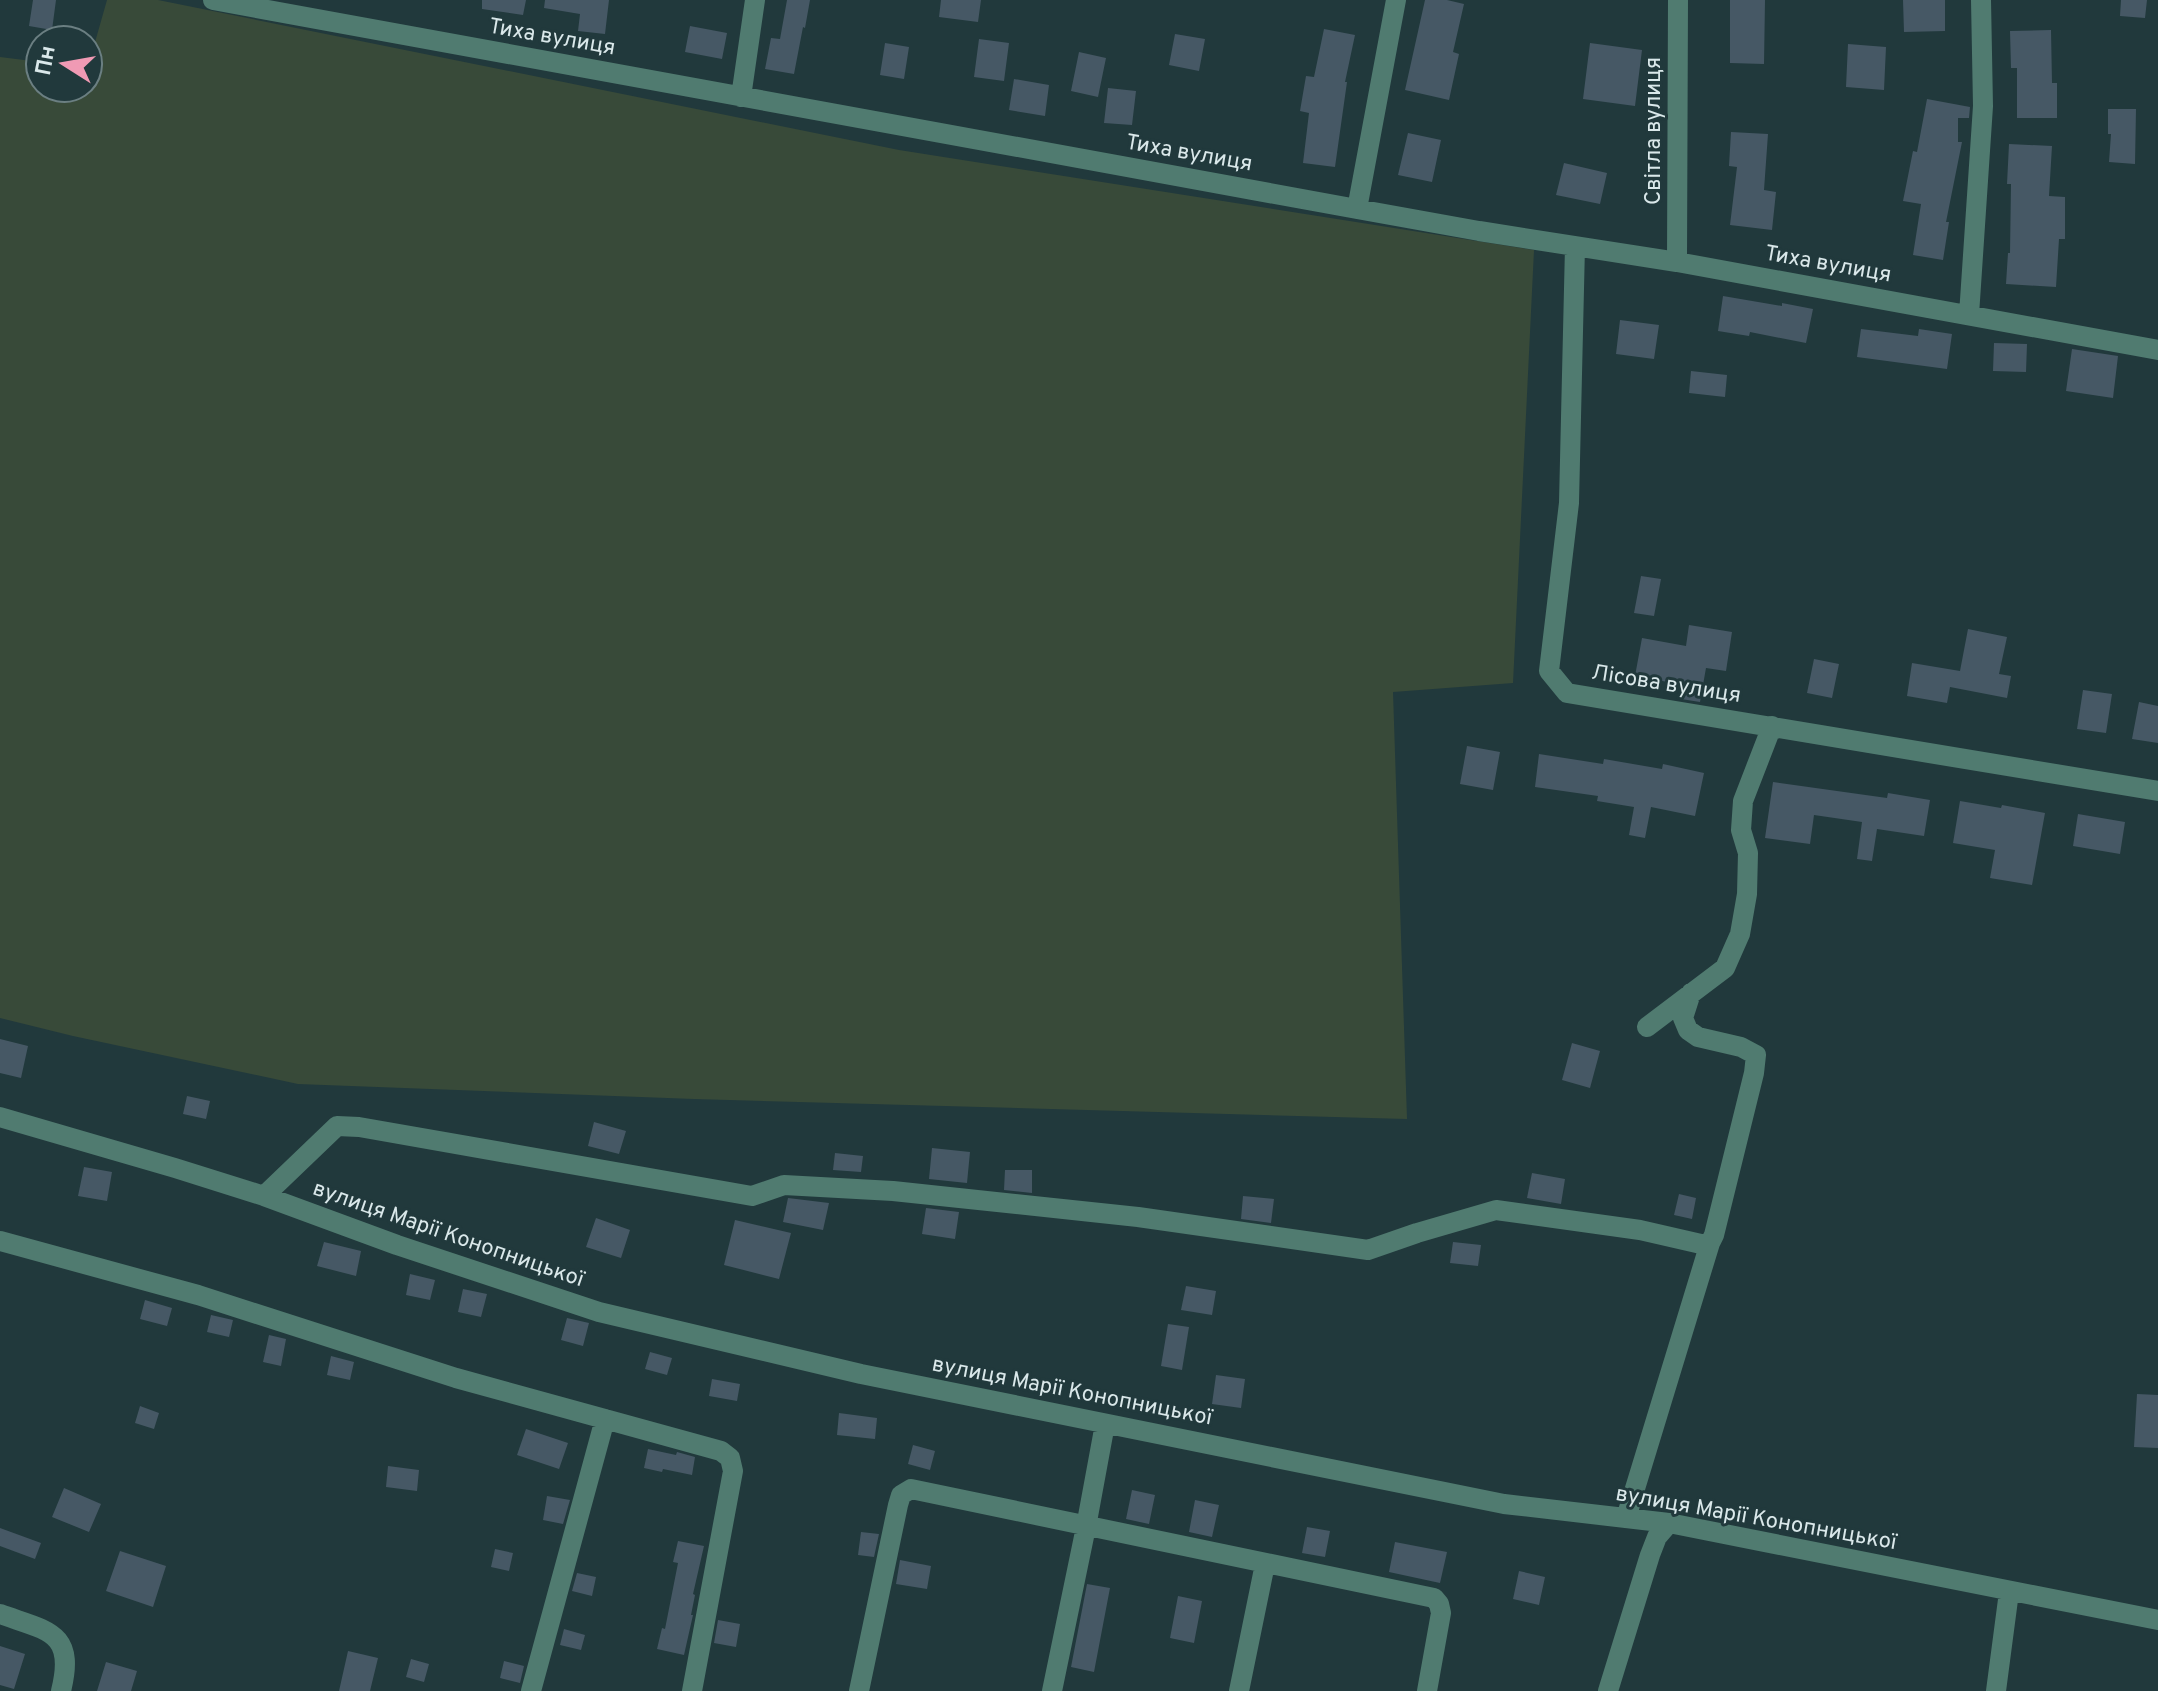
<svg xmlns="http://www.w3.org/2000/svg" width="2158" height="1691" viewBox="0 0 2158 1691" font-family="Overpass,sans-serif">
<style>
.green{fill:#384a39}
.building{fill:#465865}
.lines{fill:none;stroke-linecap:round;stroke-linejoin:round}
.minor{stroke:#507b70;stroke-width:20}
.labels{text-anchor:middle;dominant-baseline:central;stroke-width:6;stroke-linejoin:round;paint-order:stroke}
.street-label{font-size:22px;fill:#dae8ea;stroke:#21393c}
</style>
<rect width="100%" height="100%" fill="#21393c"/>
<path class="green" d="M107,0H158L899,150L1534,250L1513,683L1393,692L1407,1119L694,1099L298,1084L73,1036L0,1018V57L40,62V88H88V67Z"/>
<path class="building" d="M33,0H56L52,30L29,26Z
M482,0H526L523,15L482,9Z
M545,0H609L605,34L578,31L580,14L544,8Z
M787,0H810L805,28L803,27L794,74L765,69L771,38L780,39Z
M941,0H981L978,22L939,17Z
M1425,0H1447L1464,4L1453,52L1459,54L1449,100L1405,90Z
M1730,0H1765L1764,64L1730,63Z
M1903,0H1945V31L1904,32Z
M2121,0H2147L2145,18L2120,16Z
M690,26L727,33L722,59L685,52Z
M1324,29L1355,35L1345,82H1347L1335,167L1303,163L1309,113L1300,111L1306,76L1314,77Z
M2051,30L2052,83H2057V118H2017V68H2011L2010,31Z
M1175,34L1205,39L1199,71L1169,65Z
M979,39L1009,43L1004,81L974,77Z
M885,43L909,47L904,79L880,75Z
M1590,43L1642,50L1635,106L1583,99Z
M1848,44L1886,47L1884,90L1846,87Z
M1079,52L1106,58L1098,97L1071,91Z
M1014,79L1049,85L1045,116L1009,110Z
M1108,88L1136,91L1132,125L1104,123Z
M1927,99L1970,107L1969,118H1958V142H1962L1946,222H1949L1943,260L1913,255L1921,204L1903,201L1913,151L1917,152Z
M2108,109H2136L2135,164L2109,162L2111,134H2108Z
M1731,132L1768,134L1764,190L1776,192L1772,230L1730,225L1737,167L1729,166Z
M1408,133L1441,140L1432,182L1398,175Z
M2009,144L2052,146L2049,196L2065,197V239H2059L2056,287L2006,284L2008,253H2010L2011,184H2007Z
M1564,163L1607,173L1600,204L1556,195Z
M1723,296L1782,306V303L1813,309L1806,343L1750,332L1749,336L1718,331Z
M1620,320L1659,325L1654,359L1616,354Z
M1861,329L1918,336L1919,329L1952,334L1947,369L1857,357Z
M1994,343L2027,344L2026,372L1993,371Z
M2072,349L2118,356L2113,398L2066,391Z
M1691,371L1727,375L1725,397L1689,393Z
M1641,576L1661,579L1654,616L1634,613Z
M1689,625L1732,632L1726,671L1706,668L1700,702L1681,699L1684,685L1635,676L1642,638L1686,646Z
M1968,629L2007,637L1999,674L2011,676L2007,698L1950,687L1947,703L1907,696L1912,663L1960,671Z
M1814,659L1839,664L1832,698L1807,693Z
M2083,690L2112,694L2106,733L2077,729Z
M2139,702L2158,706V743L2132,739Z
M1467,746L1500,752L1493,790L1460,784Z
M1539,754L1603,764L1604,759L1662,769L1663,764L1704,773L1695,816L1651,807L1645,838L1629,835L1634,807L1597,801L1598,796L1535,787Z
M1773,782L1887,798L1888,793L1930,800L1924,836L1877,829L1872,861L1857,859L1862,822L1814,815L1810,844L1765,838Z
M1960,801L2001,808L2002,805L2045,813L2032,885L1990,878L1995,850L1953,843Z
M2078,814L2125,822L2120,854L2073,846Z
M0,1039L28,1046L21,1078L0,1073Z
M1572,1043L1600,1051L1590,1088L1562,1080Z
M187,1096L210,1101L206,1119L183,1114Z
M594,1122L626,1131L619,1154L588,1146Z
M932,1148L970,1152L967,1183L929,1179Z
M835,1153L863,1156L861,1172L833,1170Z
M84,1167L112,1172L107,1201L78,1196Z
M1005,1170H1032V1193L1004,1190Z
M1532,1173L1565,1179L1561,1204L1527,1198Z
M1679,1194L1696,1198L1692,1219L1674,1215Z
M1243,1196L1274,1199L1271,1223L1241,1219Z
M788,1198L829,1203L823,1230L783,1222Z
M926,1208L959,1212L955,1239L922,1234Z
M596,1218L630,1230L621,1258L586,1247Z
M735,1220L791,1233L779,1279L724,1265Z
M324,1242L361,1251L356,1276L317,1266Z
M1453,1242L1481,1245L1478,1266L1450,1263Z
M410,1274L435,1280L430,1300L406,1295Z
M1186,1286L1216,1291L1212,1315L1181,1310Z
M463,1289L487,1294L481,1317L458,1312Z
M145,1300L172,1308L167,1326L140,1319Z
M211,1315L233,1320L229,1337L207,1332Z
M567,1318L589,1323L583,1346L561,1340Z
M1168,1324L1189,1327L1182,1370L1161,1366Z
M269,1335L286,1339L281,1366L263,1362Z
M650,1352L672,1358L667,1375L645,1369Z
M331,1356L354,1362L350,1380L327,1375Z
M1216,1375L1245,1379L1241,1408L1212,1404Z
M712,1379L740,1384L737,1401L709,1396Z
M2137,1394L2158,1395V1448L2134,1447Z
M140,1406L159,1413L154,1429L135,1423Z
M839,1413L877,1418L875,1439L837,1435Z
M526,1429L568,1443L559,1469L517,1455Z
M913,1445L935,1451L930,1470L908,1464Z
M648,1449L676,1455L677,1452L695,1457L692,1475L663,1469L662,1472L644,1468Z
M388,1466L419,1470L417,1491L386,1487Z
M64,1488L101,1504L89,1532L52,1517Z
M1132,1490L1155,1495L1149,1524L1126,1519Z
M547,1496L570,1500L563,1524L543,1520Z
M1195,1500L1219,1505L1212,1537L1189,1532Z
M1307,1527L1330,1531L1325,1557L1302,1553Z
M0,1528L41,1543L35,1559L0,1546Z
M861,1532L879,1534L874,1557L858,1555Z
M678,1541L704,1546L693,1594L695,1595L691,1615H693L684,1655L657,1649L662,1628L665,1629L678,1563L673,1562Z
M1395,1542L1447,1552L1440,1583L1389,1572Z
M495,1549L513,1553L509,1571L491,1567Z
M120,1551L166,1566L153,1607L106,1591Z
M900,1560L931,1566L927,1589L896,1584Z
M1519,1571L1545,1577L1539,1605L1513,1599Z
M577,1573L596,1577L592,1596L572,1591Z
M1087,1584L1110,1588L1094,1672L1071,1667Z
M1178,1596L1202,1601L1194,1643L1170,1638Z
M718,1620L740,1624L736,1647L714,1643Z
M564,1629L585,1635L581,1650L560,1645Z
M0,1646L25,1654L14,1689L0,1685Z
M348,1651L378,1658L370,1691H339Z
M411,1659L429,1664L424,1682L406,1677Z
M504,1661L524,1666L520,1683L500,1678Z
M106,1662L137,1671L131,1691H97Z"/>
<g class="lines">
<path class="minor" d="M213,0L1357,209L1479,231L1677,262L2158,350
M741,97L755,0
M1357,209L1396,0
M1575,246L1569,503L1549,671L1567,693L2158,791
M1677,262L1678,0
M1969,315L1983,106L1981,0
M1647,1027L1725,968L1740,934L1747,894L1748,853L1741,830L1743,801L1772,726
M0,1117L175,1168L264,1196L397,1245L599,1312L861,1374L1504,1504L1669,1523L2158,1620
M264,1196L337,1126L359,1127L752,1196L784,1185L893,1191L1138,1217L1368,1250L1417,1233L1496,1210L1640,1230L1701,1244L1710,1243L1714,1235L1754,1073L1756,1055L1741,1047L1698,1037L1688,1030L1683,1018L1691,993
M0,1241L198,1295L456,1378L721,1451L730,1458L733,1471L692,1691
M1626,1518L1710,1243
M0,1614C47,1631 76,1631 61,1691
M531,1691L605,1419
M859,1691L898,1505L901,1495L911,1489L1434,1598L1439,1604L1441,1613L1427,1691
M1052,1691L1086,1527L1105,1424
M1239,1691L1265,1564
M1608,1691L1650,1555L1657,1537L1669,1523
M1996,1691L2009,1592"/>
</g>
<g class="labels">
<g class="street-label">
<text transform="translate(552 38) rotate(10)">Тиха вулиця</text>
<text transform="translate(1654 131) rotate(-90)">Світла вулиця</text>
<text transform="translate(1189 154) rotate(10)">Тиха вулиця</text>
<text transform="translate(1828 265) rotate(10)">Тиха вулиця</text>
<text transform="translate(1666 685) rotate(9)">Лісова вулиця</text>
<text transform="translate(448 1235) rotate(19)">вулиця Марії Конопницької</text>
<text transform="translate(1072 1392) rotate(11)">вулиця Марії Конопницької</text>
<text transform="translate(1756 1519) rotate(10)">вулиця Марії Конопницької</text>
</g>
</g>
<g transform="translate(64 64) rotate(281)"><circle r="38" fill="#21393c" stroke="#6b7f82" stroke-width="2"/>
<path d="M0-6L14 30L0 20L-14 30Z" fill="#f09ab4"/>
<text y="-12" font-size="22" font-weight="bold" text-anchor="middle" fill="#dae8ea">Пн</text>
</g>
</svg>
